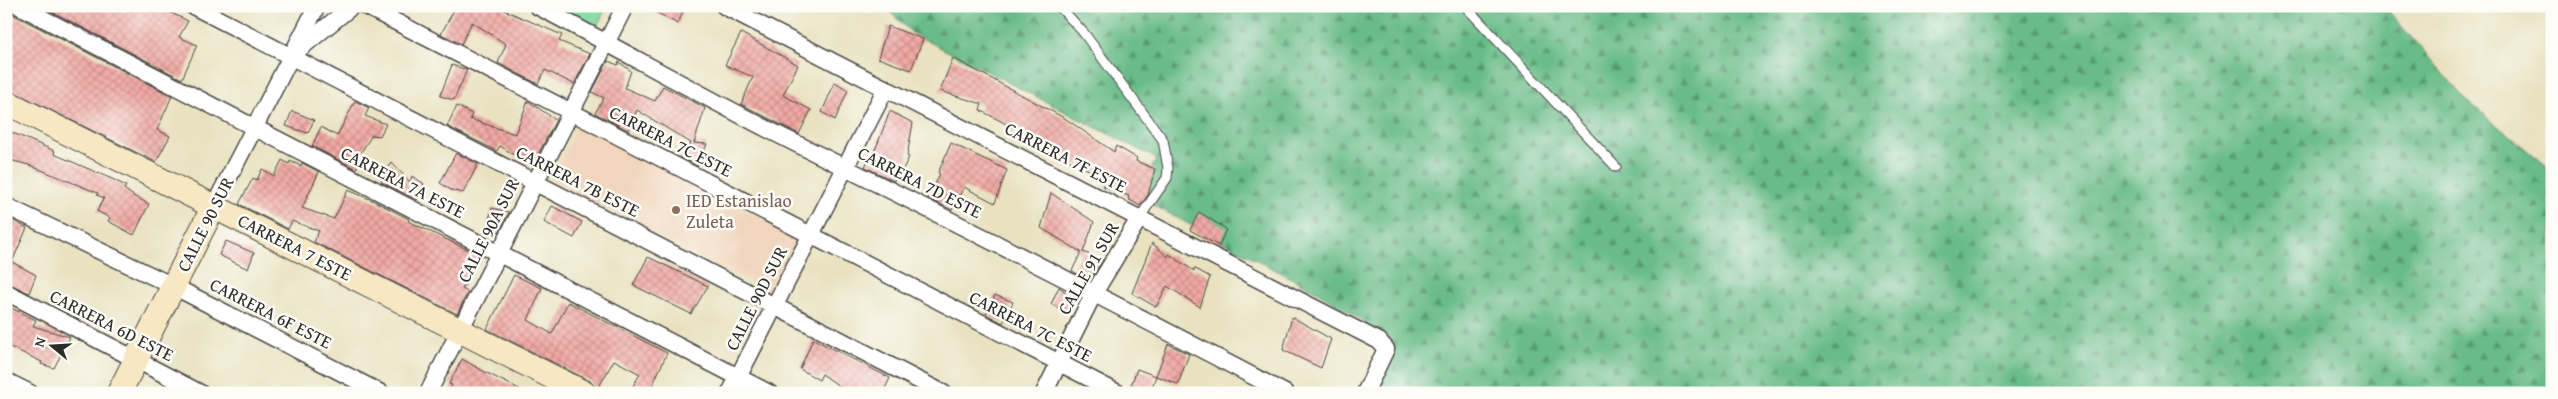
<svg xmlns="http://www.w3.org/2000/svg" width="2558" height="399" viewBox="0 0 2558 399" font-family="'Gentium Book Plus',serif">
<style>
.built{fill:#f1d5bd}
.forest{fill:url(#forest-firs);stroke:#4a745a}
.park{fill:#82dda3;stroke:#568467}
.building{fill:url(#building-cross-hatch)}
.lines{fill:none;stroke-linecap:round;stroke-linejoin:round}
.lane-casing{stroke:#484642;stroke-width:11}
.street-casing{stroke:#484642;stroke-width:19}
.secondary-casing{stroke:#484642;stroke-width:26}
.lane{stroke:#fff;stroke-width:9}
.street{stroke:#fff;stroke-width:16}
.secondary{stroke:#f7e8c3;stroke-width:24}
.education-dot{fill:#8d6e63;stroke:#fdfcf7;stroke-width:2}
.labels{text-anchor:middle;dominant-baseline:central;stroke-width:5;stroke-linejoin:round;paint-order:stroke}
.street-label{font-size:18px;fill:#2b2b2b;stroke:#fdfcf7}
.education-label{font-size:18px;fill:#785e54;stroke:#fdfcf7;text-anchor:start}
</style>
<defs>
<pattern id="forest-firs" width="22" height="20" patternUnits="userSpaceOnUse" patternTransform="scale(1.25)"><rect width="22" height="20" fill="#69bc89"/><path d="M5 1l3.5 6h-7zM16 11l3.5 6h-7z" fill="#579970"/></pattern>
<pattern id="building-cross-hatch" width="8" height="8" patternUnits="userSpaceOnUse" patternTransform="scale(1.25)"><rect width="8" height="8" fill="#f2a9a4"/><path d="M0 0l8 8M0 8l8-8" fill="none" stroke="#c48a86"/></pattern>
</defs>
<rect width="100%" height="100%" fill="#fdfcf7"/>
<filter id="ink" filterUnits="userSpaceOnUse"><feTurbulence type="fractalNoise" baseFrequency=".02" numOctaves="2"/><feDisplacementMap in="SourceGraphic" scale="10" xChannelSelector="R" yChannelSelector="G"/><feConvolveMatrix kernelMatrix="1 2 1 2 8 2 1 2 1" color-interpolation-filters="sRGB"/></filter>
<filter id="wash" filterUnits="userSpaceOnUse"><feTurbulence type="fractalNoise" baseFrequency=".0096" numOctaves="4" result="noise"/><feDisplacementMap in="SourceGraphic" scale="20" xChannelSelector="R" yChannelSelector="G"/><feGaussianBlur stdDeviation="1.12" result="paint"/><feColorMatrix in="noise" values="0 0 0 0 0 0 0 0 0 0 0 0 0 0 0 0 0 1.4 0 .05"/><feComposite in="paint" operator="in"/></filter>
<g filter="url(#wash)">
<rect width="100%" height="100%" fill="#e9e2c1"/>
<path class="built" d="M578,125L801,239L774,294L551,180Z"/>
<path class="forest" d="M884,6H2384L2464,98L2552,171V393H1374L1393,350L1361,320L1321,294L1134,195L1157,159L912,33Z"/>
<path class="park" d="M553,6H607L596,28Z"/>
<g id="blocks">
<path class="building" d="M6,6H9L14,15L172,96L157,130L170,136L156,162L6,88Z
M41,6H157L188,21L179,37L197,45L182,79Z
M447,6H507L504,10L562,35L559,41L590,54L574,84L545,70L538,84L498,63L506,44L472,22L461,44L441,34L454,10Z
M644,6H685L678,24Z
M888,26L923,39L911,70L878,58Z
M741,33L798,65L783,95L811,110L799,134L741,104L753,77L725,65Z
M953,58L1066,119L1114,152L1116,146L1137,158L1136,161L1155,169L1148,195L1140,206L1128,199L1129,196L1103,186L1106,178L1055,154L1057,151L980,110L982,104L940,91Z
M608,61L618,65L619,62L631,71L625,88L655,101L663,86L705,108L694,143L707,144L698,166L683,158L691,143L637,110L628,130L595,113L604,98L592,92Z
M452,65L467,70L454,100L440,96Z
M835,82L848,90L835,120L822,112Z
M355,101L369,108L365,116L386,124L380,136L372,135L358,157L360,159L356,169L312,146L321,127L337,136Z
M528,101L556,120L532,166L500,146L497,151L447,126L457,106L472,114L470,119L515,134Z
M292,111L314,120L308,133L286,126Z
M890,111L913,123L907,156L909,157L901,173L897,171L894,181L865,167L868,160L871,161Z
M6,130L55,151L54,154L112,179L126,186L124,189L135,197L149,204L134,235L108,221L110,218L97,211L104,198L97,195L98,193L29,165L6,159Z
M951,143L1007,170L995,203L964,187L952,210L928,198L940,174L938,173Z
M456,153L478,164L463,193L451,190L440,183Z
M282,160L289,164L290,161L301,166L302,163L319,172L302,208L334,219L348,190L372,200L409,219L408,221L481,256L462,289L468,292L457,314L314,242L319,231L292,221L288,229L239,204L253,178L257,180L262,169L274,176Z
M391,162L410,182L412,176L424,184L417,200L381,182Z
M1051,193L1094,222L1083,252L1103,260L1090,280L1072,271L1081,252L1041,228Z
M552,206L582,222L574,238L544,222Z
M492,208L509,212L499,232L487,227Z
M1199,212L1226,229L1219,246L1190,230Z
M6,217L27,228L12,262L36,275L29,293L6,282Z
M226,241L254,253L248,269L219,255Z
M1152,243L1168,257L1169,254L1194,271V268L1210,277L1200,307L1167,286L1156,307L1132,293Z
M648,257L708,286L691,314L633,285Z
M514,275L542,288L528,320L552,334L568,302L667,353L649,393H629L640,374L614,360L597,390L590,381L487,329Z
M1059,287L1072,297L1067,313L1051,304Z
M995,295L1013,302L1003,323L986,314Z
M11,308L36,320L33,326L70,337L54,368L41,364L42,362L6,345V319Z
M1292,317L1331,339L1321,368L1283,350Z
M813,339L890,378L883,393H849L822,374L819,380L800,369Z
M1168,344L1189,354L1178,384L1156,376Z
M462,359L485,372L527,393H448L452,385L449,384Z
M1137,369L1156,376L1150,393H1128Z"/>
</g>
</g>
<g filter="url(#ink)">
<use href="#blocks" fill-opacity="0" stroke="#484642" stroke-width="1"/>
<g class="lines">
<g class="lane-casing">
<path id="lane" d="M1059,6L1083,32L1163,140L1168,168L1167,178L1140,217
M1465,6L1616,167"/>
</g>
<g class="street-casing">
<path id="street" d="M19,6L769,393
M193,6L943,393
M365,6L1118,393
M537,6C624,51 708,100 795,143C960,224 1123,308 1285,393
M724,6L1379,341L1386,349L1365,393
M297,51L352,6
M6,206L173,286L381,393
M214,206L317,6
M6,292L200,393
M6,381L30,393
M428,393L625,6
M730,393L886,88
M1044,393L1094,293L1140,217"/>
</g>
<g class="secondary-casing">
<path id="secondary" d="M6,102L584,393
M119,393L214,206"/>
</g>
<use href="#lane" class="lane"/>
<use href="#street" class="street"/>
<use href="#secondary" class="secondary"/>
</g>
</g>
<circle class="education-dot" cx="676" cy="210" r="5"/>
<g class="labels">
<g class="street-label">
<text transform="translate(671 141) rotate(27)">CARRERA 7C ESTE</text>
<text transform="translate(1066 157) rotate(27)">CARRERA 7F ESTE</text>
<text transform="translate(578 181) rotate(27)">CARRERA 7B ESTE</text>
<text transform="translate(403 182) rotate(27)">CARRERA 7A ESTE</text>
<text transform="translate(920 182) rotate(27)">CARRERA 7D ESTE</text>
<text transform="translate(205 224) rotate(-63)">CALLE 90 SUR</text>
<text transform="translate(488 230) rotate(-63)">CALLE 90A SUR</text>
<text transform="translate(295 247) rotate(27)">CARRERA 7 ESTE</text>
<text transform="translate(1088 268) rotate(-60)">CALLE 91 SUR</text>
<text transform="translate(756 298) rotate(-63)">CALLE 90D SUR</text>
<text transform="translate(271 313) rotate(27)">CARRERA 6F ESTE</text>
<text transform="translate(112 325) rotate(27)">CARRERA 6D ESTE</text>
<text transform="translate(1031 326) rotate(27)">CARRERA 7C ESTE</text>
</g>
<g class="education-label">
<text x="686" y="200">IED Estanislao<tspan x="686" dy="21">Zuleta</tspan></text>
</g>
</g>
<rect width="2558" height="399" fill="none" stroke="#fdfcf7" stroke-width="25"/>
<g transform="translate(52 346) rotate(288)" stroke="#fdfcf7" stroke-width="4" paint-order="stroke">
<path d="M0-4L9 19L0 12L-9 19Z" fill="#2b2b2b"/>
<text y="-8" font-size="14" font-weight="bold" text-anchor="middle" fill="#2b2b2b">N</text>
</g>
</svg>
